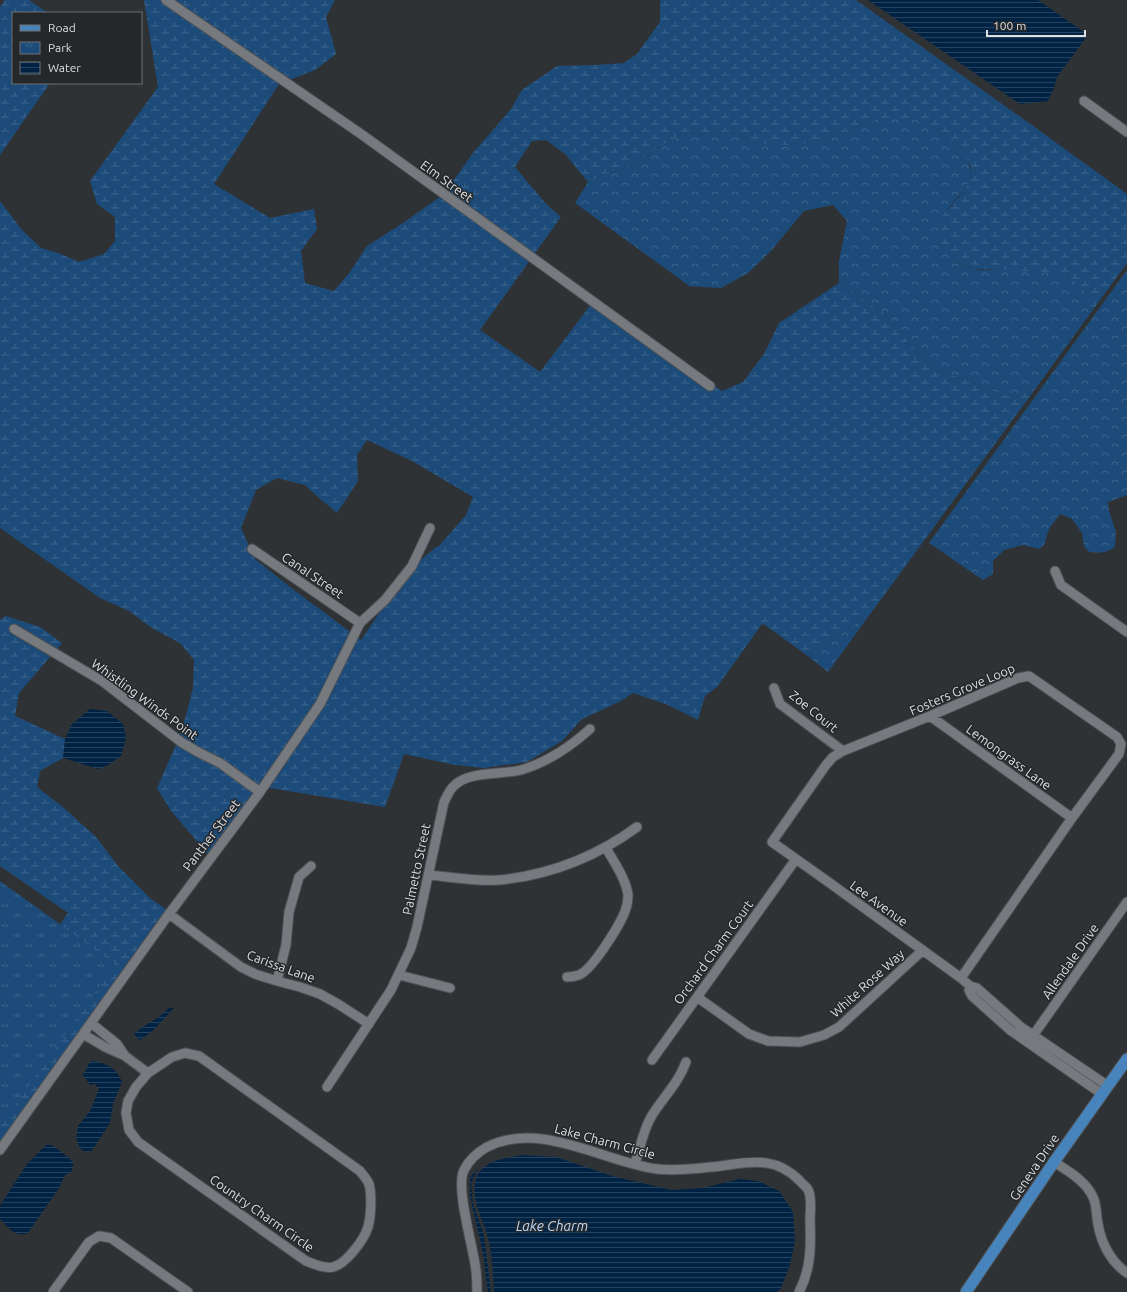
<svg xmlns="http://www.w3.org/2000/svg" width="1127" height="1292" viewBox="0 0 1127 1292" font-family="Ubuntu,sans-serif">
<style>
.forest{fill:url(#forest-crowns)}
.wetland{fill:url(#wetland-marsh);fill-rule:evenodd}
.park{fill:url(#park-tufts)}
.water{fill:url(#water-rules)}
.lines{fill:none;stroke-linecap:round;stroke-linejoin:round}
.minor-casing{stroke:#4e5154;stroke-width:11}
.major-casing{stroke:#4e5154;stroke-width:13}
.minor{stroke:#767a7e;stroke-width:9}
.major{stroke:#4784bc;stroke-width:11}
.labels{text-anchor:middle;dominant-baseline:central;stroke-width:3;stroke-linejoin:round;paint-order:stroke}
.street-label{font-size:13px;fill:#dddfe2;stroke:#25282b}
.water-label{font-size:14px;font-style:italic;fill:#b9d9fc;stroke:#25282b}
</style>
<defs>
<pattern id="forest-crowns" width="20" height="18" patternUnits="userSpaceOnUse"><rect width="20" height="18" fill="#1c4b79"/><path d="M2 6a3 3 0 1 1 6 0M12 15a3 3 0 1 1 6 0" fill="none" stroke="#3d648c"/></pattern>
<pattern id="wetland-marsh" width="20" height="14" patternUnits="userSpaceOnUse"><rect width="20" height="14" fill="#1c4b79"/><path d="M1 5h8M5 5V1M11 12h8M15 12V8" fill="none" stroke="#3d648c"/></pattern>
<pattern id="park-tufts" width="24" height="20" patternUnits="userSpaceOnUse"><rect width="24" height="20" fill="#1c4b79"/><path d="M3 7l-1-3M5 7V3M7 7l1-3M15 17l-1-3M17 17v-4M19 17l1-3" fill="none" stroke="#3d648c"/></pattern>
<pattern id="water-rules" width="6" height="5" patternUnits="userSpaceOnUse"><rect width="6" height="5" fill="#012343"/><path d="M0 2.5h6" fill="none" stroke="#26425e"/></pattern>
</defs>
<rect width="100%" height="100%" fill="#2f3235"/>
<path class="forest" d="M882,118C895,118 909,117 922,121C930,124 955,139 960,146C967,156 973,168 969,180C968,187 962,193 957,198C940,217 939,222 940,247C948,253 956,263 964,266C977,272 994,270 1007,269C1022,269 1058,272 1071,279C1083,285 1091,298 1092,311L1036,388L1015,397L994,392L961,377L943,374L924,360L884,313L839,283V261L847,221L833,205L804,211L771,251L748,273L721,288L687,286L688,285L575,203L588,182L605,174L625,168L643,158L657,148L682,134L704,133L729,134L732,132L759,144L822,141L862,124Z
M1127,270V495L1108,502L1109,511L1116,532L1115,547C1106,553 1100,553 1089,552L1084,546L1082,533L1072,519L1060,514L1049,529L1044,545L1039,549L1023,545L1004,550L993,561V574L983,580L929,543Z
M868,617L828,672L809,657L859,621Z"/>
<path class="wetland" d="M5,0H29L48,13H13V83H50L0,155V7Z
M144,0H335L326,17L336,54L315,70L279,84L214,184L270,218L314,209L317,229L301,251L305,283L334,291L350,272L367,246L403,223L444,194L473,153L511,109L522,90L557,66L595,65L624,63L637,54L660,22V0H856L1036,128L1127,194V263L1092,311L1091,305L1085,291L1071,279L1059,275L1029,271L974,269L964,266L947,255L940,247L939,228L943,215L963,192L969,181L971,167L960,145L942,132L922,121L903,118H882L862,124L822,141L789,145L759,144L732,132L729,134L704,133L682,134L657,148L643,158L625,168L605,174L588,182L565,154L546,140L532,141L515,167L546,204L561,217L480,330L540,372L592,303L689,366L722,391L743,382L764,354L779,323L839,283L884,313L924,360L943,374L961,377L994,392L1015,397L1036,388L868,617L859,621L809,657L765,625L762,624L717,687L705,696L698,720L668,705L633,693L621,701L582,719L562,741L527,762L484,768L455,765L404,754L385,807L258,786L208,854L171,811L157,788L176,745L186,715L193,688L194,660L180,643L152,628L129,611L100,598L0,528V201L22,230L41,248L58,253L79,262L104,254L115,241V217L97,204L90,181L158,87ZM367,440L412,461L473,497L466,515L439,546L436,547L407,572L361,640L290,587L255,559L241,528L256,490L277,478L305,485L319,498L337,513L358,481L357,455Z
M6,616L40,627L62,643L19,693L15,716L65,739L63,758L40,771L37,787L64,808L96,837L118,866L150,898L167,910L0,1143V1009L68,913L0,866V620Z"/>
<path class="park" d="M0,881L115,964L0,1126Z"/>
<path class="water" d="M868,0H1038L1084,32L1085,36V39L1057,77L1054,88L1048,101L1020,104Z
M90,709L107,711L123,724L126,738L121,756L108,765L98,769L63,758L65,739L72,724Z
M169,1008H174C165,1017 150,1036 139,1040L134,1034C145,1024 159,1019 169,1008Z
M93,1061C105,1062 118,1069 122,1082L113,1104L110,1123L93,1149L91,1151H83L80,1148L76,1138L78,1126L90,1111L99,1089L95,1084L90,1085L83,1075L90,1062Z
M46,1145H52L69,1158L73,1163V1167L71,1172L65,1175L59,1188L28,1233C15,1238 9,1228 0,1219V1206L1,1204L27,1164Z
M523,1155L556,1157L612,1176L671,1190L703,1188L740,1179L758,1181L779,1191L793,1212L795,1241L790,1265L781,1288L777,1292H494C493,1273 492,1252 487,1234C484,1223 478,1213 476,1202C468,1164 494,1160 523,1155Z
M479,1168L471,1183L473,1203L484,1235L491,1292H488L483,1253L470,1196V1177Z"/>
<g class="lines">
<g class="minor-casing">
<path id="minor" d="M166,0L361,134L710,386
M1084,101L1127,132
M252,549L360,623
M1055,571L1061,585L1127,632
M14,629L102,681L181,742L198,752L220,763L260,792
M774,688L780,704L843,751
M930,716L1072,818
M429,875C452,877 476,882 499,880C550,875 596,857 637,827
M169,914L241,967L255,974L277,981L300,987L320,994L338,1004L369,1024
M399,975L450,988
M567,977C571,977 576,976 579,975C592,970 617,929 623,916C626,910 628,902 628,895C626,879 614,862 606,848
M961,978L1072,818L1119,754L1121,744L1117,737L1029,676L1018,678L930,716L843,751L833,757L826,765L772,842L827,881L961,978L970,986L977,988L1021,1027L1108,1086
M277,981L286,945L289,912L299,877L311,866
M970,986L969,990L972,996L1010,1030L1102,1094
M697,997L749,1034L768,1041L800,1042L824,1035L839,1027L923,950
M91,1023L117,1044L125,1056
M83,1034L105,1047L125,1056L148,1073
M1030,1040L1127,902
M185,1053L199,1056L360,1171C363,1175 367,1179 369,1184C372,1195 371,1216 368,1227C364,1240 346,1264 333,1267C324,1269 314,1264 306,1261L138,1142L129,1130L126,1113L128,1101L136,1087L148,1073L172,1057Z
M652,1060L796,859
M327,1087L391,990L411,948L417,927L444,802C447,797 449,790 454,786C467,771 501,775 521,770C548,762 570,747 590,729
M0,1150L169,914L260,792L320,704L360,623L385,600L412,566L430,528
M1054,1162C1068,1171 1086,1181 1093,1197C1097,1205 1096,1215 1098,1224C1101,1243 1111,1262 1127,1273
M635,1164C640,1148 643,1131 651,1117C663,1097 678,1084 686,1062
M53,1292L89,1242L99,1236L111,1238L188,1292
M477,1292C477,1285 477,1278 476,1271C474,1249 455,1188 464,1170C469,1160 478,1152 487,1147C540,1120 604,1162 657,1169C675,1171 693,1169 711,1167C745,1164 772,1153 799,1180C802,1184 808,1187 809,1192C812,1202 810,1211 810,1221C811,1245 811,1270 799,1292"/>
</g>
<g class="major-casing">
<path id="major" d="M966,1292L1054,1162L1127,1059"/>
</g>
<use href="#minor" class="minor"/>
<use href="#major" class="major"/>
</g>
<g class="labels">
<g class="street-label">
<text transform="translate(447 181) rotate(36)">Elm Street</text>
<text transform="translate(313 575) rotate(34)">Canal Street</text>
<text transform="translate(962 689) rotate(-23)">Fosters Grove Loop</text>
<text transform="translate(145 699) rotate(36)">Whistling Winds Point</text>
<text transform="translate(814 711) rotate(39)">Zoe Court</text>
<text transform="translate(1009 757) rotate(36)">Lemongrass Lane</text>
<text transform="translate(211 835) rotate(-53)">Panther Street</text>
<text transform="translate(416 869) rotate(-78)">Palmetto Street</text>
<text transform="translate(879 903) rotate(36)">Lee Avenue</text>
<text transform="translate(713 952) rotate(-54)">Orchard Charm Court</text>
<text transform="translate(1070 961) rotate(-55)">Allendale Drive</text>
<text transform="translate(281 966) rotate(20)">Carissa Lane</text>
<text transform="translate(867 983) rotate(-42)">White Rose Way</text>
<text transform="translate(605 1141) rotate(15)">Lake Charm Circle</text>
<text transform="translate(1034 1167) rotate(-56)">Geneva Drive</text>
<text transform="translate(262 1213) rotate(35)">Country Charm Circle</text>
</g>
<g class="water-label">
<text x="552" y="1226">Lake Charm</text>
</g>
</g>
<rect x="12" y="12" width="130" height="72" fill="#25282b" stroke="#6f7174"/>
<rect x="20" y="25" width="20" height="6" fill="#4784bc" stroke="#6f7174"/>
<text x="48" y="32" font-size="12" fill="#dddfe2">Road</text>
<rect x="20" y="42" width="20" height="12" fill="url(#park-tufts)" stroke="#6f7174"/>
<text x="48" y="52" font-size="12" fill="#dddfe2">Park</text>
<rect x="20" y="62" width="20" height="12" fill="url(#water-rules)" stroke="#6f7174"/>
<text x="48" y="72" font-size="12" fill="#dddfe2">Water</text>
<path d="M987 30v6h98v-6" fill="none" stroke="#dddfe2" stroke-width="2"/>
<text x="993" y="30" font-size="12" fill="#dddfe2" stroke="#25282b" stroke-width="3" paint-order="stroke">100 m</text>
</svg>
